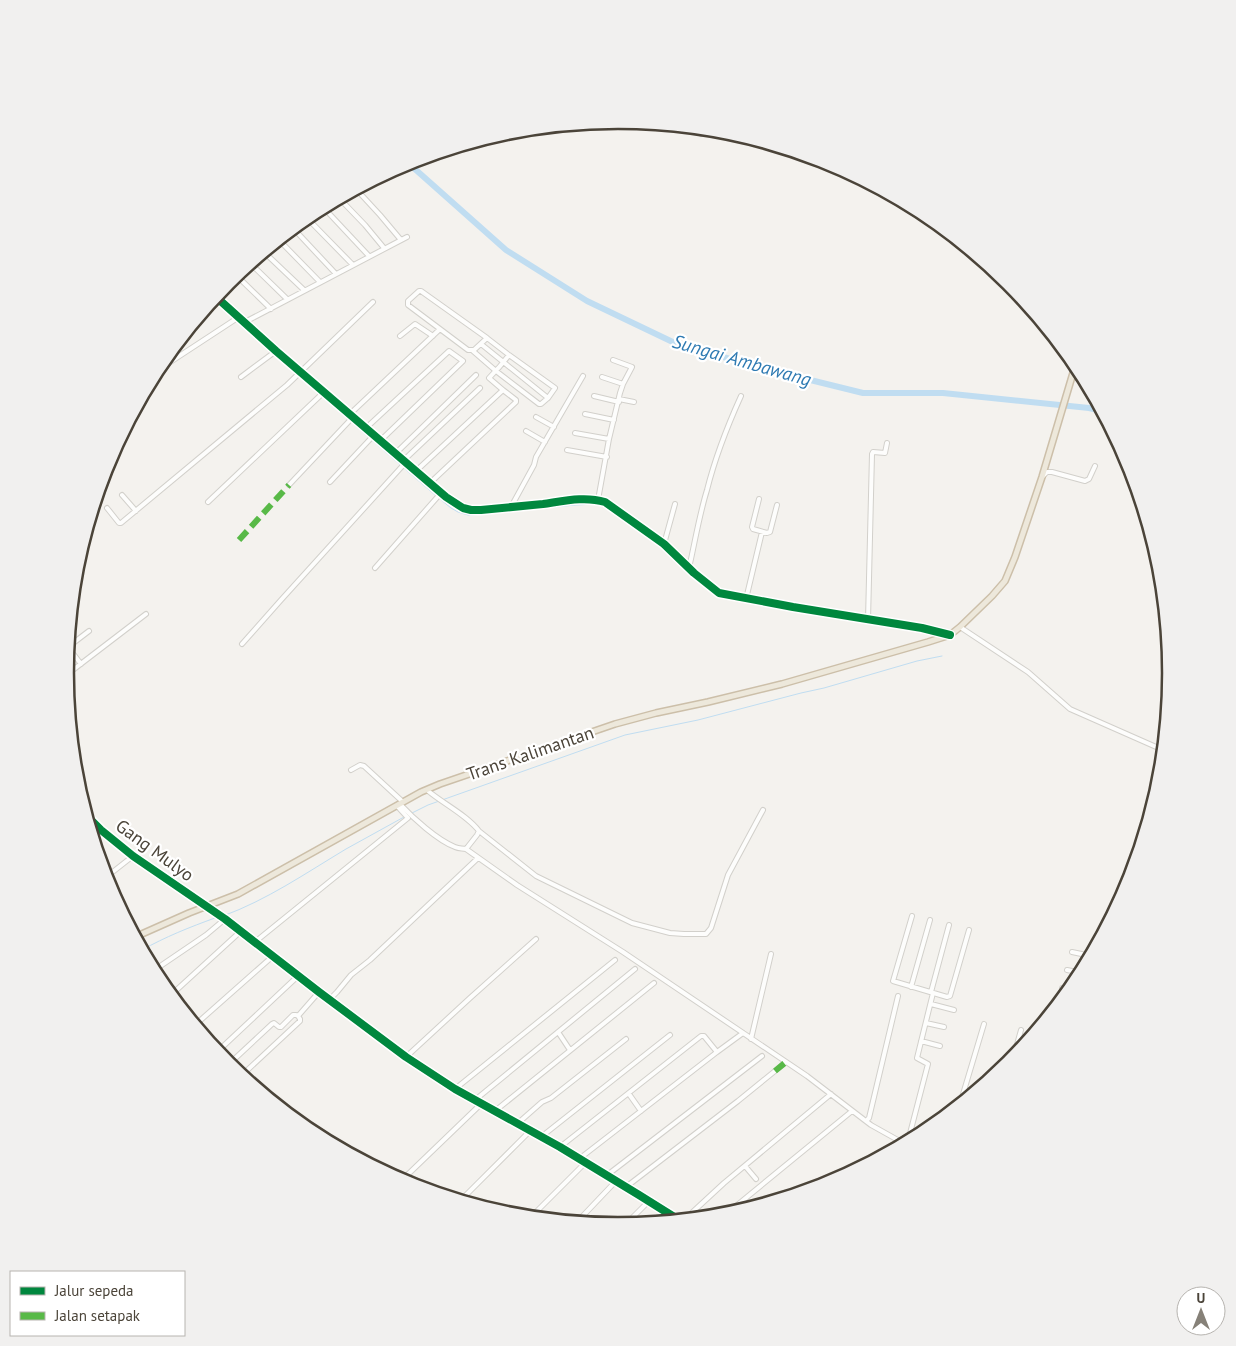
<svg xmlns="http://www.w3.org/2000/svg" width="1236" height="1346" viewBox="0 0 1236 1346" font-family="'PT Sans',sans-serif">
<style>
.lines{fill:none;stroke-linecap:round;stroke-linejoin:round}
.stream{stroke:#c0ddf1;stroke-width:1}
.river{stroke:#c0ddf1;stroke-width:6}
.minor-casing{stroke:#d2d0cb;stroke-width:6}
.highway-casing{stroke:#ccbfa9;stroke-width:8}
.minor{stroke:#fdfdfc;stroke-width:4}
.highway{stroke:#ede8db;stroke-width:5}
.quiet{stroke:#58b947;stroke-width:6;stroke-dasharray:12 6;stroke-linecap:butt}
.cycleway-casing{stroke:#fff;stroke-width:11}
.cycleway{stroke:#00873e;stroke-width:8}
.labels{text-anchor:middle;dominant-baseline:central;stroke-width:4.5;stroke-linejoin:round;paint-order:stroke}
.street-label{font-size:18px;fill:#4b4439;stroke:#fff}
.water-label{font-size:19px;font-style:italic;fill:#2e7ab2;stroke:#fff}
.rim{fill:none;stroke:#4b4439;stroke-width:2.5}
</style>
<rect width="100%" height="100%" fill="#f4f2ee"/>
<g class="lines">
<path class="stream" d="M213,298L272,352
M275,355L296,374
M299,377L435,495L451,508L458,512L468,515L486,514L575,505L596,504
M412,813L428,805L625,735L698,720L801,693L824,688L917,661L942,656
M223,916C267,900 306,873 346,849C365,838 385,828 404,817
M142,950C165,937 190,927 215,918"/>
<path class="river" d="M407,162L506,250L587,301L679,345L782,373L863,393H943L1089,408L1102,411"/>
<g class="minor-casing">
<path id="minor" d="M701,134L706,129
M356,189L380,215L401,240
M339,198L365,225L384,248
M323,207L369,256
M306,217L353,265
M293,228L336,274
M279,240L320,282
M264,252L304,290
M250,263L287,299
M236,275L271,309
M419,291H421L487,338L474,350H468L408,305V301Z
M215,296L276,351L446,497L463,508L471,510H481C501,508 522,506 543,504C564,501 585,496 605,502L664,544L694,573L719,593L793,607L922,628L950,635
M245,322L407,237
M400,336L415,324L433,336
M487,338L509,355
M481,344L548,398L555,388L509,355C503,363 496,371 489,378L503,390
M473,351L496,371L539,404H541L548,398
M155,372L239,317
M241,377L276,351
M602,377L623,384
M594,396L619,402
M619,399L634,402
M350,414L440,329
M585,414L614,420
M536,417L554,427
M366,428L449,351L463,361L380,441
M526,431L545,442
M575,433L609,439
M567,450L607,457
M395,454L476,375
M404,460L480,388
M416,471L503,390L516,400V402L430,483
M1042,477L1047,472H1052L1085,481L1089,479L1095,466
M330,482L374,435
M289,485L353,417
M122,495L136,511
M759,499L752,527L753,529L767,533L770,532L777,505
M598,500L609,439L620,393L623,384L632,367L613,360
M208,502L324,392
M511,507L534,465L536,457L583,376
M107,508L119,523H121L287,385L373,302
M664,544L675,504
M375,568L441,493
M689,568C695,542 699,516 707,490C715,458 727,427 741,396
M746,599L762,532
M868,620L872,454L873,452L885,453L887,443
M960,627L1028,672L1070,709L1163,750
M242,644L281,600L406,462
M68,647L89,631
M68,647L81,664
M65,676L146,614
M351,770L360,765L364,766L403,802
M427,790C442,803 467,815 479,831L477,835L466,849
M400,804C413,818 437,840 455,847C459,849 462,848 466,849L517,885L623,952L807,1076L871,1125L905,1144
M86,815L101,830L133,856L225,919L319,992L406,1057L455,1089L560,1147L639,1195L679,1220
M479,831L536,876L632,923L670,933L684,934H706L711,928L728,875L763,810
M92,836L101,830
M105,878L133,856
M912,916L893,981L947,997L950,996L969,930
M255,942L408,818L397,806
M1072,952L1091,956
M1067,970L1082,973
M153,971L206,935L225,919
M911,987L930,920
M1062,988L1070,990
M931,992L949,925
M171,995L241,931
M329,1000L337,992L351,975L370,960L478,858
M931,1004L954,1010
M1057,1005H1058
M926,1023L944,1027
M195,1025L273,956
M558,1032L570,1050
M751,1039L771,954
M921,1041L940,1046
M217,1052L298,976
M717,1052L743,1033
M406,1057L470,998L536,939
M1013,1059L1021,1030
M228,1065L272,1024L274,1023L279,1027H281L293,1015H296L298,1016L319,992
M241,1076L300,1021V1019L298,1016
M455,1089L615,960
M629,1094L641,1111
M475,1100L635,969
M960,1104L984,1024
M495,1111L654,983
M866,1121L869,1118L898,996
M517,1124L542,1102L551,1098L626,1039
M541,1137L670,1035
M903,1145L908,1141L928,1064L917,1058L933,993
M560,1147L701,1036H704L717,1052L579,1159
M745,1166L756,1179
M606,1176L762,1056
M401,1181L481,1104
M626,1187L738,1101L786,1062
M461,1200L530,1131
M725,1215L852,1111
M531,1217L585,1163
M684,1220L724,1183L831,1094
M577,1222L616,1181
M660,1222L669,1213
M625,1225L649,1201"/>
</g>
<g class="highway-casing">
<path id="highway" d="M135,937L189,913L238,894L421,792L440,784L615,724L656,713L708,702L782,684L928,642L950,635L960,627L992,596L1005,581L1015,557L1042,477L1076,363"/>
</g>
<use href="#minor" class="minor"/>
<use href="#highway" class="highway"/>
<path class="quiet" d="M239,540L289,485
M775,1071L786,1062"/>
<g class="cycleway-casing">
<path id="cycleway" d="M215,296L276,351L446,497L463,508L471,510H481C501,508 522,506 543,504C564,501 585,496 605,502L664,544L694,573L719,593L793,607L922,628L950,635
M86,815L101,830L133,856L225,919L319,992L406,1057L455,1089L560,1147L639,1195L679,1220"/>
</g>
<use href="#cycleway" class="cycleway"/>
</g>
<g class="labels">
<g class="street-label">
<text transform="translate(530 753) rotate(-19)">Trans Kalimantan</text>
<text transform="translate(155 850) rotate(36)">Gang Mulyo</text>
</g>
<g class="water-label">
<text transform="translate(742 360) rotate(16)">Sungai Ambawang</text>
</g>
</g>
<path d="M0 0H1236V1346H0ZM74 673a544 544 0 1 1 1088 0a544 544 0 1 1-1088 0Z" fill="#f1f0ef" fill-rule="evenodd"/>
<path class="rim" d="M74 673a544 544 0 1 1 1088 0a544 544 0 1 1-1088 0Z"/>
<rect x="10" y="1271" width="175" height="65" fill="#ffffff" stroke="#b7b4b0"/>
<rect x="20" y="1287" width="25" height="8" fill="#00873e" stroke="#b7b4b0"/>
<text x="55" y="1296" font-size="15" fill="#4b4439">Jalur sepeda</text>
<rect x="20" y="1312" width="25" height="8" fill="#58b947" stroke="#b7b4b0"/>
<text x="55" y="1321" font-size="15" fill="#4b4439">Jalan setapak</text>
<g transform="translate(1201 1311)"><circle r="24" fill="#ffffff" stroke="#b7b4b0"/>
<path d="M0-4L9 19L0 12L-9 19Z" fill="#868178"/>
<text y="-8" font-size="14" font-weight="bold" text-anchor="middle" fill="#4b4439">U</text>
</g>
</svg>
